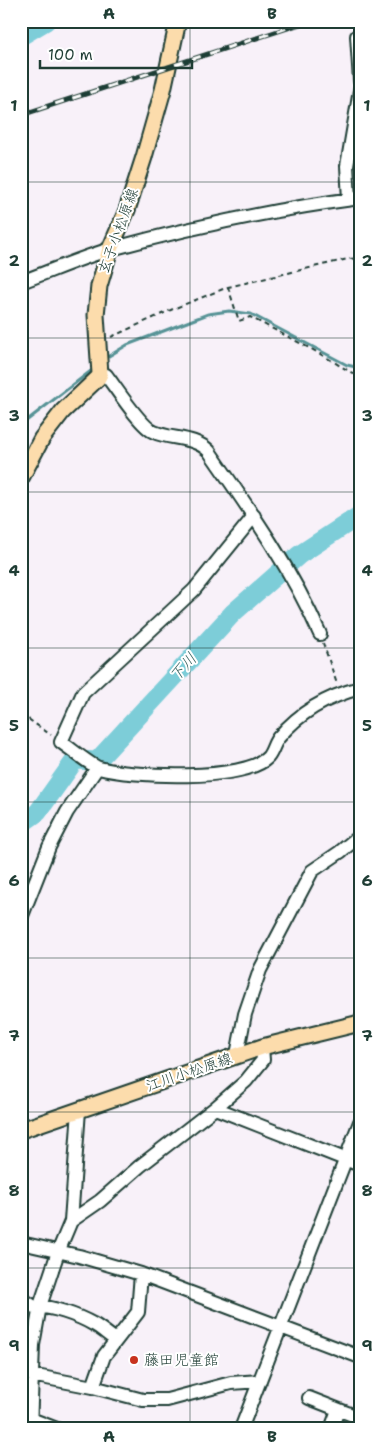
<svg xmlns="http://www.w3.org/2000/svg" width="381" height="1450" viewBox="0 0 381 1450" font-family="'Shantell Sans','Klee One',sans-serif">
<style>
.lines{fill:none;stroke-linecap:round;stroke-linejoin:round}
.stream{stroke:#579396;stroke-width:3}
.river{stroke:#7dcdd8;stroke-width:19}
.minor-casing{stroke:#1f3d34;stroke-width:16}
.major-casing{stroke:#1f3d34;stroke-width:19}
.path{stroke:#1f3d34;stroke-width:2;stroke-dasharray:5 4;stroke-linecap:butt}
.minor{stroke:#fff;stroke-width:12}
.major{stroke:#fcdcac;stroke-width:15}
.rail-casing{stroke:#1f3d34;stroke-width:5}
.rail{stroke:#fff;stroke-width:3;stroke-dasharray:9;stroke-linecap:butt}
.grid{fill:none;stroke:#1f3d34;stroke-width:1;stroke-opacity:0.55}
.poi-dot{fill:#c8321e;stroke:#fff;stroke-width:2}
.labels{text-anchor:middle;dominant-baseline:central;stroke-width:4;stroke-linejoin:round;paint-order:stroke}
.street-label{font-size:15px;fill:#1f3d34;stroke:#fff}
.poi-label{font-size:15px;fill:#1f3d34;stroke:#fff;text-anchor:start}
.water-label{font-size:16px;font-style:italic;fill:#36615d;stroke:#fff}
.neatline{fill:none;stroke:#1f3d34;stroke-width:2}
.grid-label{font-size:16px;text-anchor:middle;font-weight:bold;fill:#1f3d34}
</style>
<rect width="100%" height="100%" fill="#f8f1f9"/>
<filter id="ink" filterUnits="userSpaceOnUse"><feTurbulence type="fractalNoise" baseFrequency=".02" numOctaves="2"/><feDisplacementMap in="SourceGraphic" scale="10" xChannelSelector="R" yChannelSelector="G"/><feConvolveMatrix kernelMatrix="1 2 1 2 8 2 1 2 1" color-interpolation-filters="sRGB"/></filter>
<g filter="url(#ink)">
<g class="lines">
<path class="stream" d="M104,359L127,345L208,314L229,311L251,314L347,365L360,368
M21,425L96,367
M351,1033L360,1031
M247,1060L260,1056"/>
<path class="river" d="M21,36L46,21
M21,824L38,812L75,760L97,761L233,613L299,555L360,515"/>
<g class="minor-casing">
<path id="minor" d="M360,36H357L360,81
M349,199L347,166L360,90
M21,282C51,271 80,258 111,249C192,227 276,209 360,198
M100,374L106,375C116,388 141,427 154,432C172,440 194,436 209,451C250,510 291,568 320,634
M254,516L194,590L83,693L61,742C70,748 90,765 99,768C131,777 245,782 268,757C273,751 274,742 279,737C300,712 329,696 360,688
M21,918L49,847L67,812L97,768
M237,1055L245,1014L260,970L312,871L340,852L357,838L360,834
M215,1108L360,1165
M71,1221L100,1201L140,1166L215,1108L246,1081L263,1060L262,1047
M21,1243L79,1256L141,1274L360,1357
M21,1298L34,1307C50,1305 79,1316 93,1324C101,1328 108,1335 116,1340
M21,1373L93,1387L143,1400H167L231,1383L260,1381
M93,1387L104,1356L138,1312L141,1274
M309,1398L360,1418
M31,1419L57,1429
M30,1429L33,1345L40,1306L58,1252L71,1221L79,1110
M241,1429L360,1122
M331,1429L338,1410"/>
</g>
<g class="major-casing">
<path id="major" d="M21,478L42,438L63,411L98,378L100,374L96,315L99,286L110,249L127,210L144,157L163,90L178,21
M21,1130L262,1047L360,1023"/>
</g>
<path class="path" d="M21,26L27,21
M228,287L239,321L250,317L317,352L354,374H360
M111,337L173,309L228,287L348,259L360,258
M323,643L337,684
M21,714L51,735"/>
<use href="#minor" class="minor"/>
<use href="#major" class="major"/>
<g class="rail-casing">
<path id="rail" d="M21,115L309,21"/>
</g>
<use href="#rail" class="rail"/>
</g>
</g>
<path class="grid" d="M190,21V1429M21,182H360M21,338H360M21,492H360M21,648H360M21,802H360M21,958H360M21,1112H360M21,1268H360"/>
<circle class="poi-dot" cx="134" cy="1360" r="5"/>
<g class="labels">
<g class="street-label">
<text transform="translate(118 231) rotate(-70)">玄子小松原線</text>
<text transform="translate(189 1072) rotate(-19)">江川小松原線</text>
</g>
<g class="poi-label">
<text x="144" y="1360">藤田児童館</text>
</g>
<g class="water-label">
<text transform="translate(183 667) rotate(-48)">下川</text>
</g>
</g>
<rect width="381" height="1450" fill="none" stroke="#fff" stroke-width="55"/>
<path d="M40 60v8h152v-8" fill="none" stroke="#1f3d34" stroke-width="2.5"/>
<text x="48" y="60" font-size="15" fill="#1f3d34" stroke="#ffffff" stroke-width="4" paint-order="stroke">100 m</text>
<rect x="28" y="28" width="326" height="1394" class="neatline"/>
<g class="grid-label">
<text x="109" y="19">A</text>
<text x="272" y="19">B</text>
<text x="14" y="111">1</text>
<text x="367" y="111">1</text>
<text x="14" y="266">2</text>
<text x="367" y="266">2</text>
<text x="14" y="421">3</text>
<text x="367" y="421">3</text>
<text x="14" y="576">4</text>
<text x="367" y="576">4</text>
<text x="14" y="731">5</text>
<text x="367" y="731">5</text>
<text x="14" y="886">6</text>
<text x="367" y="886">6</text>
<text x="14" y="1041">7</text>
<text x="367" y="1041">7</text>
<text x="14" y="1196">8</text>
<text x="367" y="1196">8</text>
<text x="14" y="1351">9</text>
<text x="367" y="1351">9</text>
<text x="109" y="1442">A</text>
<text x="272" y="1442">B</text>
</g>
</svg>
